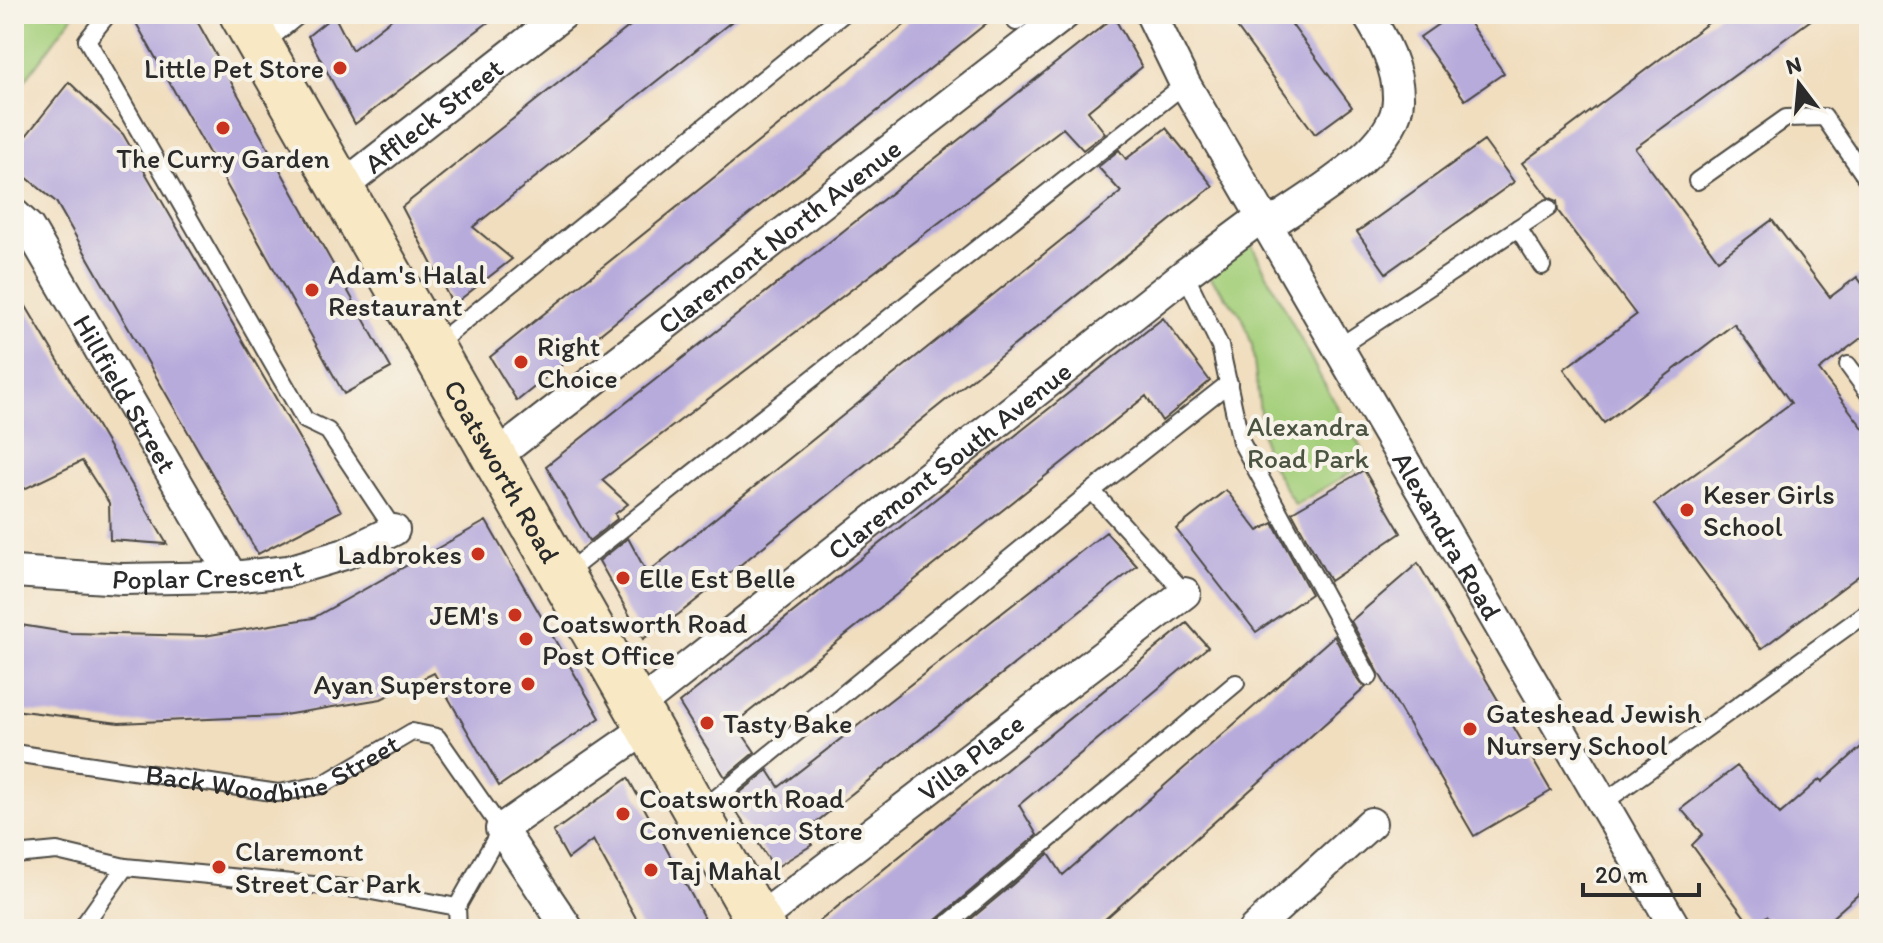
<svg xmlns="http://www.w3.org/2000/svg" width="1883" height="943" viewBox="0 0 1883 943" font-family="Itim,sans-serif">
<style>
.green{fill:#a6d07d;stroke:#687e54;stroke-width:2}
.building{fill:#b7abdc}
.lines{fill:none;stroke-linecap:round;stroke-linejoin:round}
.lane-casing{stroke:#494641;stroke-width:20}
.street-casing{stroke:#494641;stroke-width:34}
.secondary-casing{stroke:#494641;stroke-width:48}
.lane{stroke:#fff;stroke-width:16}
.street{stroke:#fff;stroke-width:30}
.secondary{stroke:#f8e8c3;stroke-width:44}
.poi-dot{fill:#c8321e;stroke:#f7f3e8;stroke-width:3}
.labels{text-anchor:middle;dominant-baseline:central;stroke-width:8;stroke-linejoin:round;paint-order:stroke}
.poi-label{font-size:28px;fill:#2b2b2b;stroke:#f7f3e8;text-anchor:start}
.street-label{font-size:28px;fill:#2b2b2b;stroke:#f7f3e8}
.park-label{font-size:28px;fill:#4a5440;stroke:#f7f3e8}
</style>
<rect width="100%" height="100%" fill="#f7f3e8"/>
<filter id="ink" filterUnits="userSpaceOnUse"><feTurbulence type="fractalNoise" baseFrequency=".0125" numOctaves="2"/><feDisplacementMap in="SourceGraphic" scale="16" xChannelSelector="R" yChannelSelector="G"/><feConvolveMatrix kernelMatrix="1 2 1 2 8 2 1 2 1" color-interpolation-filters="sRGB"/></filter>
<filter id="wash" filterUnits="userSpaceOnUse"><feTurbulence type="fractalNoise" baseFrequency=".006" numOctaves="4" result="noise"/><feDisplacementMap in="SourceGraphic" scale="32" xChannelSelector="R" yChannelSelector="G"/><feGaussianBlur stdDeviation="1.8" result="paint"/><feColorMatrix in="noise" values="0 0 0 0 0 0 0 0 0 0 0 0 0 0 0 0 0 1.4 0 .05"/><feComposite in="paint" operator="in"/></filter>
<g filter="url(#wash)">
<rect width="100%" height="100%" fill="#f1debf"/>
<path class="green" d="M14,14H74L14,95Z
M1250,242L1322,380L1369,462L1295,505L1265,454L1252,345L1242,316L1208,275Z"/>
<g id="blocks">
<path class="building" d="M131,14H193L391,368L344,394Z
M398,14H499L355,124L308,36L334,15L352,50Z
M645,14H741L473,227L512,259L453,305L402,207Z
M918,14H998L517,401L490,357Z
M1227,14H1284L1352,107L1315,134Z
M1453,14H1463L1504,73L1465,100L1420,37Z
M1720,14H1819L1635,148L1718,260L1772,220L1830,297L1857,277L1869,293V332L1819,370L1869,436V568L1761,649L1654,504L1791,403L1734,324L1604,423L1564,369L1636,315L1558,211L1557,201L1548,197L1522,163Z
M1114,17L1142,67L1088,111L1105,133L1083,150L1063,128L602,480L628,504L615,514L617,519L589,541L546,466Z
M69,82L123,134L341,511L258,554L56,202L14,167V151Z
M1166,128L1213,186L679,614L643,639L599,561L628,538L647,573L1121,192L1098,167L1119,150L1126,159Z
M1484,141L1514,182L1386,273L1357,232Z
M14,286L167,544L110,540L109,503L82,461L14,494Z
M1163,318L1210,381L1162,421L1146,396L735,723L755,752L725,777L679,703Z
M1364,470L1401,533L1330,581L1292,512Z
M1226,490L1258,531L1273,523L1311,594L1256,632L1176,529Z
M486,521L600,718L499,786L434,673L381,699L278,716L119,723L14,710V624L71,633L204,636L313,618Z
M1106,532L1137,566L804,832L812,845L775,868L734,808L741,803L736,796L768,770L779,787Z
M1418,563L1551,791L1474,836L1380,675L1351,621Z
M1187,623L1208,647L1019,805L1037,835L935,921L931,929H810Z
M1334,636L1359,682L1366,687L1094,929H959L1049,854L1063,875Z
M1869,740V885L1819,929H1778L1767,916L1752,927L1692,845L1703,834L1681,809L1737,766L1780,814L1820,779L1822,782Z
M628,778L710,929H642L593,840L568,859L553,832Z"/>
</g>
</g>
<g filter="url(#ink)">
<use href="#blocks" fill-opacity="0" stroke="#494641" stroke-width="2"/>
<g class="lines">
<g class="lane-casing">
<g id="lane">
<path d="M108,14L87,40L305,420L328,431L394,530"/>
<path d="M1009,14L1016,22L1027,14"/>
<path d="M261,46L300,14"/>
<path d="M1697,181L1786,118L1824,117L1869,182"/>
<path d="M1518,228L1542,266"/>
<path d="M1185,274L1220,346L1241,442L1369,677"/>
<path d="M433,347L843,14"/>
<path d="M1339,347L1548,208"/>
<path d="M1848,365L1869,394"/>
<path d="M1092,491L1185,593"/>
<path d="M565,574L1185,84"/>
<path id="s1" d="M14,753L278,793L322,785L412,732L437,737L501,829L457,907L458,929"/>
<path d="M1603,803L1869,611"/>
<path d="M698,813L1092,491L1229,383"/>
<path d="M15,855L57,851L125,867"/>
<path d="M81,929L125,867L366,890L457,907"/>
<path d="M942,929L1236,683"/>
</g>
</g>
<g class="street-casing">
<g id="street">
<path id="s2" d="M1151,14L1185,84L1676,929"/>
<path id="s3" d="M342,187L563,14"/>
<path id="s4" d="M14,214L29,228L232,577"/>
<path d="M1269,225C1306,199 1397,150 1398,100C1399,69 1383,39 1367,14"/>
<path id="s5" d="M495,457L1065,14"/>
<path id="s6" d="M14,572L122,579L232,577L288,571L345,554L394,530"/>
<path id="s7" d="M637,707L1185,274L1263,216"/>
<path id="s8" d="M758,920L1185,593"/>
<path d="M568,929L501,829L647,728"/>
<path d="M1254,929L1371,823"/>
</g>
</g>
<g class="secondary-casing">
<g id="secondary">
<path id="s9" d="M242,14L763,929"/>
</g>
</g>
<use href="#lane" class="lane"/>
<use href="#street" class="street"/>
<use href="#secondary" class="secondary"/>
</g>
</g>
<g class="poi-dot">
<circle cx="340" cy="68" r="8"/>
<circle cx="223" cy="128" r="8"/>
<circle cx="312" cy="290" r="8"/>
<circle cx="521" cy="362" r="8"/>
<circle cx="1687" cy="510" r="8"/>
<circle cx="478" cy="554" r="8"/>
<circle cx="623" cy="578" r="8"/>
<circle cx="515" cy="615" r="8"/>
<circle cx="526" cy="639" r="8"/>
<circle cx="528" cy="684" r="8"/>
<circle cx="707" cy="723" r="8"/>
<circle cx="1470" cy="729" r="8"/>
<circle cx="623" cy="814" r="8"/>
<circle cx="219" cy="867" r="8"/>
<circle cx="651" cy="870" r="8"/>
</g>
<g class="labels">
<g class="poi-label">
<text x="324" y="68" text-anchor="end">Little Pet Store</text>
<text x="223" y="158" text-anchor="middle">The Curry Garden</text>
<text x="328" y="274">Adam's Halal<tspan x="328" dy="32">Restaurant</tspan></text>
<text x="537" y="346">Right<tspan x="537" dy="32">Choice</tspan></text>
<text x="1703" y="494">Keser Girls<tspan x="1703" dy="32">School</tspan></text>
<text x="462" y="554" text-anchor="end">Ladbrokes</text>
<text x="639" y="578">Elle Est Belle</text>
<text x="499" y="615" text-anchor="end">JEM's</text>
<text x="542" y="623">Coatsworth Road<tspan x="542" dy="32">Post Office</tspan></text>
<text x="512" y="684" text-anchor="end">Ayan Superstore</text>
<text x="1486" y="713">Gateshead Jewish<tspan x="1486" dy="32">Nursery School</tspan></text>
<text x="723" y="723">Tasty Bake</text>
<text x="639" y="798">Coatsworth Road<tspan x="639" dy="32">Convenience Store</tspan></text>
<text x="235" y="851">Claremont<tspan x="235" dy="32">Street Car Park</tspan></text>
<text x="667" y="870">Taj Mahal</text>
</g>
<g class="street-label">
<text stroke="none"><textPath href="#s3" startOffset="116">Affleck Street</textPath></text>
<text stroke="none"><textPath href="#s5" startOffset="360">Claremont North Avenue</textPath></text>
<text stroke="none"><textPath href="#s4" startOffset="212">Hillfield Street</textPath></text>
<text stroke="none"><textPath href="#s7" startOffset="398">Claremont South Avenue</textPath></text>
<text stroke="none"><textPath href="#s9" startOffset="526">Coatsworth Road</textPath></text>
<text stroke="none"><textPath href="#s2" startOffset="600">Alexandra Road</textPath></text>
<text stroke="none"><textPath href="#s6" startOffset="194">Poplar Crescent</textPath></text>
<text stroke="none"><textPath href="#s1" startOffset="266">Back Woodbine Street</textPath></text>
<text stroke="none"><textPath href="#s8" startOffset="268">Villa Place</textPath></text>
</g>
<g class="park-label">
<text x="1308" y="426">Alexandra<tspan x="1308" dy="32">Road Park</tspan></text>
</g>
</g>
<rect width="1883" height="943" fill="none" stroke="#f7f3e8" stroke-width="48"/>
<g transform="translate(1799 84) rotate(344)" stroke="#f7f3e8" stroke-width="6" paint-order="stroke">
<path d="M0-6L14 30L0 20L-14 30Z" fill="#2b2b2b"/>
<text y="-12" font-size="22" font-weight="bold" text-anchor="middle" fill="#2b2b2b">N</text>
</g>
<path d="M1583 883v12h116v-12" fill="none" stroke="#2b2b2b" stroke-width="4"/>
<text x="1595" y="883" font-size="24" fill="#2b2b2b" stroke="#f7f3e8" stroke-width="6" paint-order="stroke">20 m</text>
</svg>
